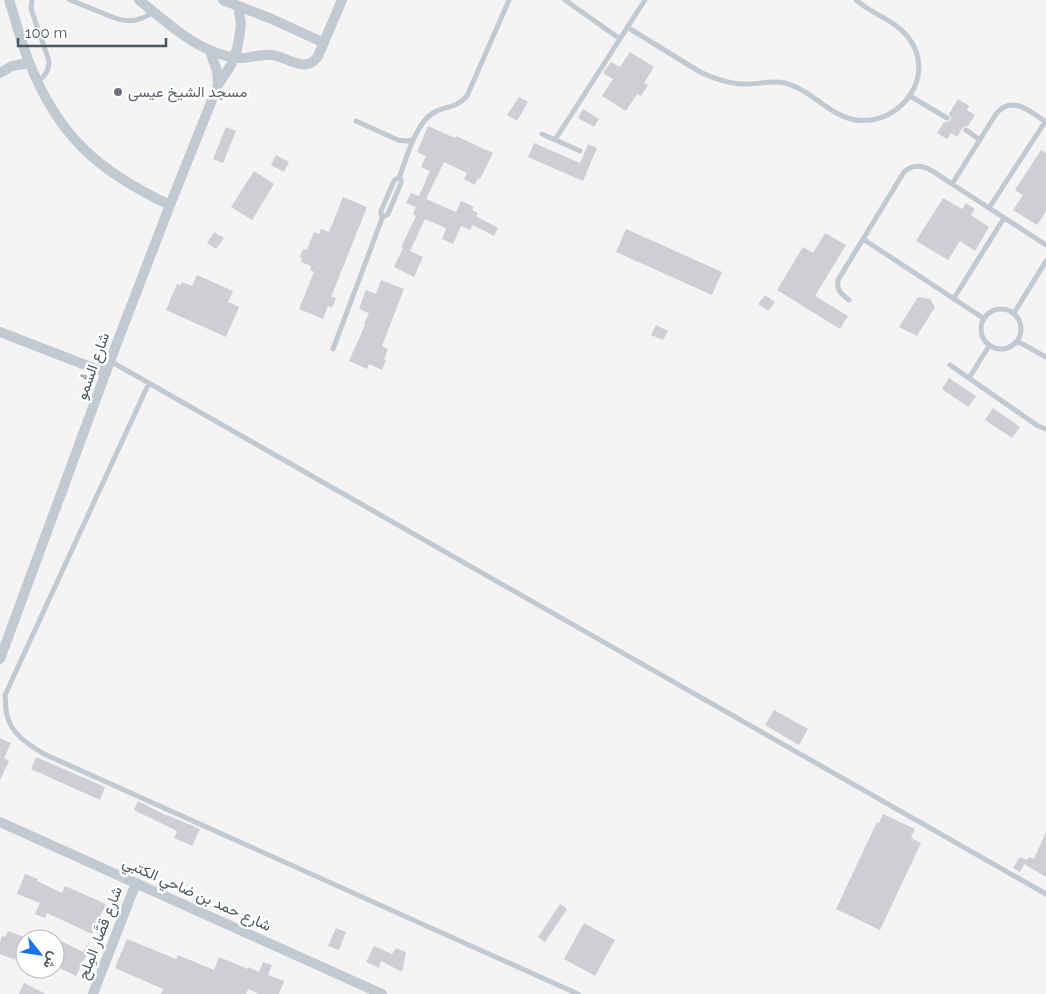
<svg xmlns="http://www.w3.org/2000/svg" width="1046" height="994" viewBox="0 0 1046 994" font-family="Raleway,Vazirmatn,sans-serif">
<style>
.building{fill:#cdcfd5}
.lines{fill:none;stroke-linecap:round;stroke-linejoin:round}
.lane{stroke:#c1cad2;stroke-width:5}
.street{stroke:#c1cad2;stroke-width:10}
.worship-dot{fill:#6b7280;stroke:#fff;stroke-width:2}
.labels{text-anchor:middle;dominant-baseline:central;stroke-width:5;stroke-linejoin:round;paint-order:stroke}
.worship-label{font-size:15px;fill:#5b616d;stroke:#fff;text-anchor:start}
.street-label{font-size:15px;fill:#4a5661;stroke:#fff}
</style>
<rect width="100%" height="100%" fill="#f5f3f3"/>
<path class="building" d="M630,52L654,67L644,83L648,85L641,96L637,94L626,111L602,96L613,79L603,73L611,62L620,67Z
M519,97L528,102L517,121L507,115Z
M958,99L969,106L967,110L975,115L968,126H965L963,127L957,137L951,133L947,139L937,133L944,122H947L950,121L951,118L949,114Z
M583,109L599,119L594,127L578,118Z
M428,126L455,138L456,136L493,153L480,179L478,178L475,185L464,179L467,173L444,162L426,199L456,212L461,201L474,207L472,210L478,213L476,216L498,228L494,236L473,225L470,230L461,226L453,244L442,239L446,228L425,219L410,251L423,257L414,277L394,267L403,248L401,247L416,216L413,214L416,207L406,203L411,193L419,196L430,171L421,167L426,156L417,152Z
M226,127L236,131L223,163L213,159Z
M534,143L580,163L588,144L597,148L583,181L528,157Z
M1041,150L1046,153V211L1037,225L1013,210L1023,195L1015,190Z
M276,155L289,162L284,172L271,165Z
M254,171L274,184L252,220L231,207Z
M343,197L367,207L331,297L336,298L332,308L328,306L323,319L299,309L314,272L310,270L311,266L301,262L302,258L300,257L303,249L307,250L314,232L319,234L321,229L329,232Z
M943,198L962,209L966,203L975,209L971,215L989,227L975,251L960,241L948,260L916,241Z
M626,229L722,272L712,295L616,252Z
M214,232L224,238L216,249L207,243Z
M825,233L846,245L815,296L848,316L840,329L777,290L803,247L813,253Z
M197,275L233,291L228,302L239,307L226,337L166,310L177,284L180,285L182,282L192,286Z
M381,280L404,289L382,346L388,349L384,359L386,360L382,370L369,364L367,369L349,361L365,325L364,324L369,313L359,309L366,290L376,294Z
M765,295L775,302L768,311L758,304Z
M918,297L930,299L935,307L917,336L899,327Z
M656,325L668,331L663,340L651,335Z
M949,378L976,396L968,407L942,389Z
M993,408L1020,427L1012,438L985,420Z
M774,710L808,729L799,745L765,725Z
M0,738L11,743L4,758L9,761L0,780Z
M36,757L105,787L100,800L31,769Z
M138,801L167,816V815L200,829L192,846L174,838L177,831L134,810Z
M883,814L915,829L911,838L921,843L880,930L836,909L877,822L879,823Z
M1046,832V877L1024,864L1020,872L1013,868L1020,857L1027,860L1029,857L1034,859Z
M25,874L38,879L37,881L62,893L65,886L106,904L92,934L47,913L45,918L35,914L40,903L17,894Z
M560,904L567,909L545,942L538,937Z
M584,923L615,940L595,976L564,959Z
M336,928L346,932L339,950L328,946Z
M8,931L24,937L15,960L0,954V942L2,936L5,937Z
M55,938L83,952L87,945L95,948L92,956L87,954L76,976L55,966Z
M127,939L176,959L178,955L214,970L219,957L248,969V967L259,972L263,962L272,965L268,975L284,981L279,994H260L248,989L246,994H161L163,989L115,968Z
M374,946L392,954L396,948L406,952L402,972L381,961L379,968L366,962Z
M24,983L46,994H19Z"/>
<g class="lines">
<path class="lane" d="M32,0L31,8L32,12L49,61C49,71 45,76 37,82
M70,0C80,4 90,8 100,12C120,21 134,26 153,12
M565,0L620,39
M627,27L700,72C715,79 731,85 748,84C762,84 770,80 785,83C812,90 829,116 856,120C901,126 938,75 908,37C895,20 871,14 856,0
M910,96L947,118
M356,121L398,140L406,141L413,140
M1046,122C1031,112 1012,94 996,114L952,184L1046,245
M966,130L980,140
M542,134L580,151
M555,140L645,0
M989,208L1045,122
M383,216H385L388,214L401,183V180L399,178
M863,239L983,318
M954,298L1004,218
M849,300C842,294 836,291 838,280L904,172C920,157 937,175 952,184
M981 329a20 20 0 1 1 40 0a20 20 0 1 1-40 0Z
M1014,313L1046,261
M1017,341L1046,357
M333,349L383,216L381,215V211L394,181L396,179L399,178C406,160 415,124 433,113C446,105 454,110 467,96L509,0
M110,361L1046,894
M950,365L1038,426L1046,429
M969,378L989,346
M149,383L5,695C6,702 5,709 7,715C11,734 29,745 44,754L578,994"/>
<path class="street" d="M9,0C16,21 21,42 29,62C58,136 99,172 170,205
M139,0C168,23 199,54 238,58C250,59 260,53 273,55C289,58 306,74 318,56L342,0
M223,0L272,19L324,43
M210,51L217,71L218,85
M0,73L12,66L29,63
M0,332L106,373
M0,659L110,361L170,205L218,85L231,65L237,49L240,32L241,23L238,6
M0,822L382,994
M93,994L136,883"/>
</g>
<circle class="worship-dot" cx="118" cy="92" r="5"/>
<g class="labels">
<g class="worship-label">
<text x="128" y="92">مسجد الشيخ عيسى</text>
</g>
<g class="street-label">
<text transform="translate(93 366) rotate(-70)">شارع السُّمو</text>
<text transform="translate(197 894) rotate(24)">شارع حمد بن ضاحي الكتبي</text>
<text transform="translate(100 933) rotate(-69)">شارع قصَّار المِلح</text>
</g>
</g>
<g transform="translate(40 954) rotate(120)"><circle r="24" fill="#ffffff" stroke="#b7bbc0"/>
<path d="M0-4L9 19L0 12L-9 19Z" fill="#1a73e8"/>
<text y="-8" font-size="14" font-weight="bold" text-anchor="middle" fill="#4a5661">ش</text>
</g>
<path d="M18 38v8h148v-8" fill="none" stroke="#4a5661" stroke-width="2.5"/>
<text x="25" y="38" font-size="15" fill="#4a5661" stroke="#ffffff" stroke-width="4" paint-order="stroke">100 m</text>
</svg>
